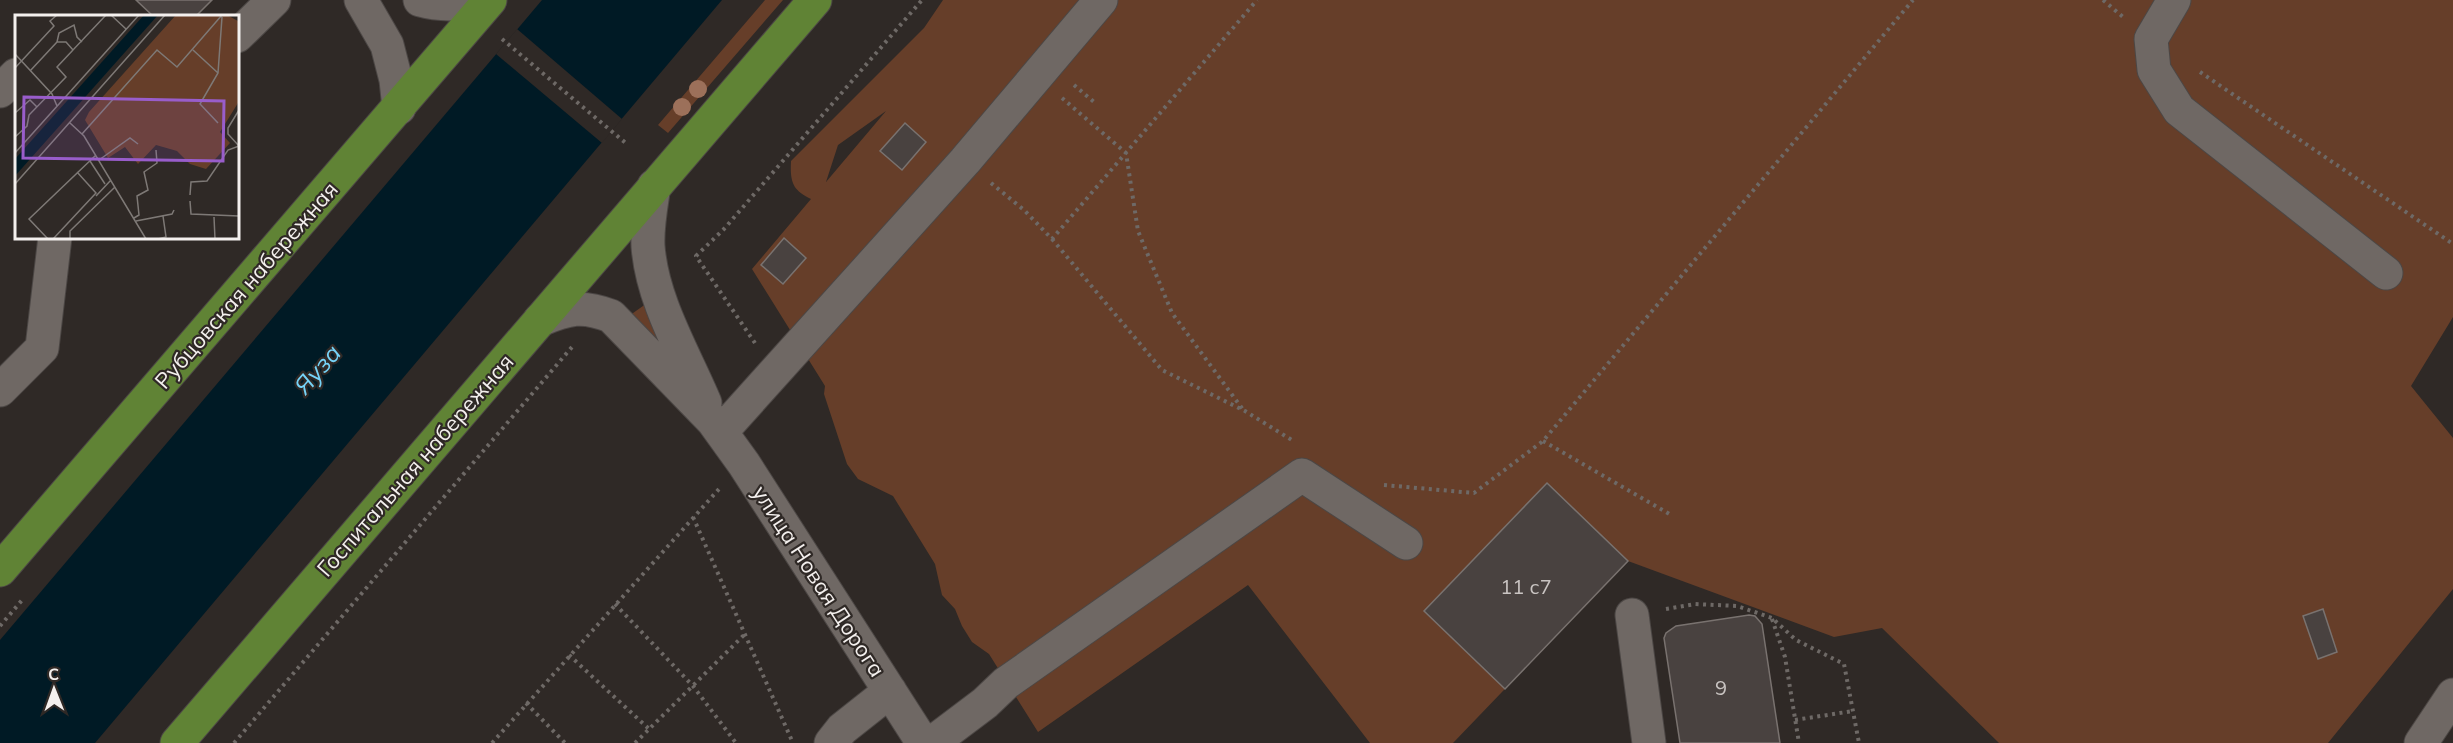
<svg xmlns="http://www.w3.org/2000/svg" width="2453" height="743" viewBox="0 0 2453 743" font-family="Mulish,sans-serif">
<style>
.green{fill:#663e29;fill-rule:evenodd}
.water{fill:#001a25}
.pier{fill:#2f2926}
.building{fill:#494240;stroke:#79726f;stroke-width:1.5}
.lines{fill:none;stroke-linecap:round;stroke-linejoin:round}
.minor-casing{stroke:#4c4745;stroke-width:35}
.major-casing{stroke:#4c4745;stroke-width:35}
.path{stroke:#6e6966;stroke-width:4;stroke-dasharray:3 4.5;stroke-linecap:butt}
.minor{stroke:#6f6864;stroke-width:33}
.major{stroke:#608335;stroke-width:33}
.tree{fill:#9c705a}
.labels{text-anchor:middle;dominant-baseline:central;stroke-width:4.5;stroke-linejoin:round;paint-order:stroke}
.number-label{font-size:20px;fill:#c9c4c2}
.street-label{font-size:22px;fill:#f4f0ee;stroke:#2f2926}
.water-label{font-size:24px;font-style:italic;fill:#76d3f7;stroke:#2f2926}
.inset-road{fill:none;stroke:#7e7976;stroke-width:1.5}
.view{fill:#995dcb;fill-opacity:0.15;stroke:#995dcb;stroke-width:3}
.inset-edge{fill:none;stroke:#f4f0ee;stroke-width:3}
</style>
<rect width="100%" height="100%" fill="#2f2926"/>
<path class="green" d="M765,0H783L668,133L658,125Z
M943,0H2453V317L2411,386L2453,438V589L2328,743H1999L1882,628L1834,637L1628,561L1453,743H1370L1248,585L1038,732L989,654L972,642L962,626L955,609L942,595L935,564L893,496L858,479L847,464L824,394L825,386L752,269L811,199C792,190 790,181 791,161L924,28ZM886,111L826,182L838,145Z
M650,301L686,381L626,318Z"/>
<path class="water" d="M542,0H722L95,743H0V640Z"/>
<path class="pier" d="M517,29L622,119L602,143L496,54Z"/>
<path class="building" d="M136,0H212L196,16H153Z
M905,123L926,142L902,170L880,151Z
M784,238L806,258L783,284L761,265Z
M1547,483L1628,561L1505,689L1424,611Z
M2323,609L2337,652L2318,659L2303,616Z
M1749,615L1755,616L1762,624L1780,743H1680L1664,638L1666,633L1676,626Z"/>
<g class="lines">
<g class="minor-casing">
<path id="minor" d="M361,0L387,45L396,80L399,108
M420,0C441,6 460,5 482,0
M2174,0L2151,39L2154,70L2179,110L2386,273
M237,36L274,0
M0,91L16,75
M654,186C651,206 647,226 648,246C652,301 684,353 705,403
M540,320C569,308 582,305 611,316L713,421L744,464L923,743
M0,390L42,348L55,237
M721,432L965,161L1101,0
M1632,615L1649,743
M831,743L842,729L890,691
M932,743L985,703L1006,683L1302,475L1406,543
M2421,743L2453,695"/>
</g>
<g class="major-casing">
<path id="major" d="M0,570L490,0
M177,743L815,0"/>
</g>
<path class="path" d="M2103,0L2123,17
M502,39L628,145
M2200,72L2453,244
M1074,85L1094,102
M1062,98L1126,153L1138,231L1172,313L1244,411
M991,183L1024,210L1052,239L1257,0
M1052,239L1162,370L1245,411L1295,442
M755,343L696,256L724,229L922,0
M1543,441L1671,515
M1384,485L1474,493L1543,441L1913,0
M693,517L793,743
M615,604L693,686L736,743
M1666,609L1695,604L1737,606L1772,618L1796,640L1844,664L1859,743
M1772,619L1785,657L1799,743
M0,626L23,599
M569,655L649,729
M526,703L565,743
M1795,720L1853,711
M234,743L572,347
M492,743L719,489
M635,743L745,634"/>
<use href="#minor" class="minor"/>
<use href="#major" class="major"/>
</g>
<g class="tree">
<circle cx="698" cy="89" r="9"/>
<circle cx="682" cy="107" r="9"/>
</g>
<g class="labels">
<g class="number-label">
<text x="1526" y="586">11 с7</text>
<text x="1721" y="687">9</text>
</g>
<g class="street-label">
<text transform="translate(246 285) rotate(-49)">Рубцовская набережная</text>
<text transform="translate(415 465) rotate(-49)">Госпитальная набережная</text>
<text transform="translate(819 581) rotate(57)">улица Новая Дорога</text>
</g>
<g class="water-label">
<text transform="translate(317 369) rotate(-49)">Яуза</text>
</g>
</g>
<g transform="translate(15 15)">
<rect width="224" height="224" fill="#2f2926"/>
<path d="M161,0H212L223,6V88L205,117L215,128L191,154L175,149L162,136L141,130L123,149L110,132L93,143L70,105L74,97Z" fill="#663e29"/>
<path d="M129,0H143L0,161V144Z" fill="#001a25"/>
<path class="inset-road" d="M96,0L111,14M42,27L44,18L59,10L62,22L67,27M178,35L203,58M0,39L37,79L42,91M0,53L39,11L35,6L42,0M15,56L42,27H51L58,35L91,0M224,95L213,113V119L224,131M0,98L15,85L22,92M55,108L69,121L131,224M203,108L185,89L203,58L207,2M67,119L142,35L162,52L207,0M0,122L12,111L14,100L51,62L42,52L58,35M0,138L124,0M84,145L115,123L123,129M75,146L90,169M0,169L150,0M175,180L176,167L192,166L213,135L224,131M81,181L96,165M175,186L176,199L224,201M199,202L200,224M119,203L124,200L122,181L133,175L129,157L142,148L141,135M121,206L157,199L159,195M33,224L14,204L81,140M38,224L81,178L62,157M55,224V216L100,172M143,224L151,222L148,201"/>
<path class="view" d="M9,82L209,86L208,146L8,143Z"/>
<rect width="224" height="224" class="inset-edge"/>
</g>
<g transform="translate(54 689) rotate(359)" stroke="#2f2926" stroke-width="4.5" paint-order="stroke">
<path d="M0-4.5L10 22L0 15L-10 22Z" fill="#f4f0ee"/>
<text y="-9" font-size="16" font-weight="bold" text-anchor="middle" fill="#f4f0ee">С</text>
</g>
</svg>
